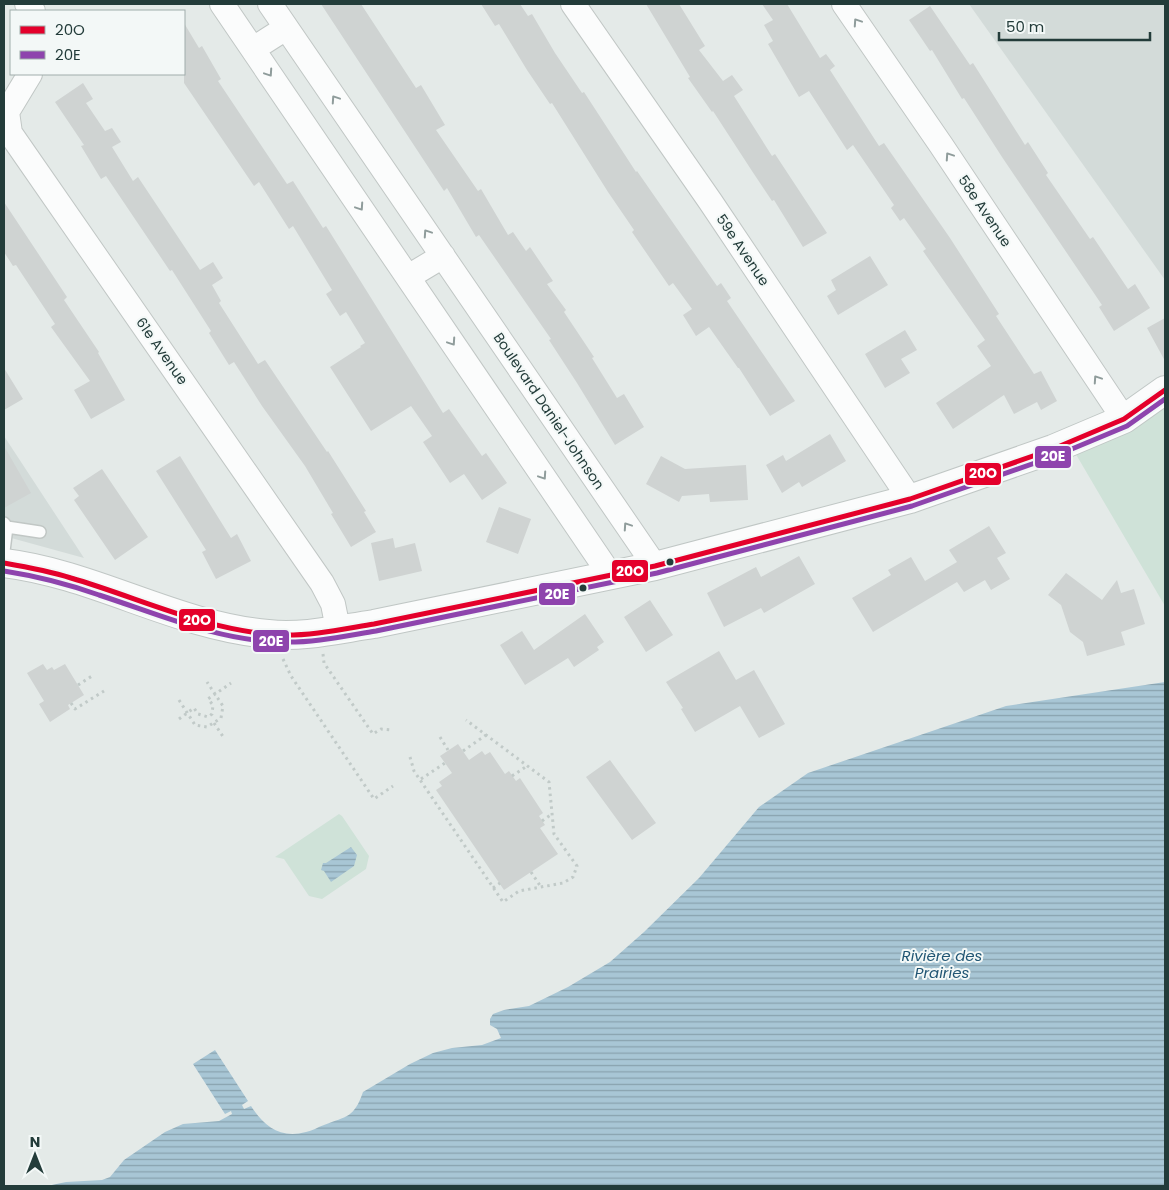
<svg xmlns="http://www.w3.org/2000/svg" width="1169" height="1190" viewBox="0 0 1169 1190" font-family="Poppins,sans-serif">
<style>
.built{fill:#d3dbd9}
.grass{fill:#cfe2d8}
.water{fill:url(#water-rules)}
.building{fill:#cfd3d2}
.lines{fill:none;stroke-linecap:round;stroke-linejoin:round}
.lane-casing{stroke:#c1c7c5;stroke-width:14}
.street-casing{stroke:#c1c7c5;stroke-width:26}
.secondary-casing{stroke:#c0c7c5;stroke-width:30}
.path{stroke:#c1cac8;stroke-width:3;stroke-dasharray:2.5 4;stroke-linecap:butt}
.lane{stroke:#fbfcfc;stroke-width:11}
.street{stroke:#fbfcfc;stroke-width:24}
.secondary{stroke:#fbfcfc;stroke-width:28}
.bus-1-casing{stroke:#f3f8f7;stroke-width:9}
.bus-2-casing{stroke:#f3f8f7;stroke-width:9}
.bus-1{stroke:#e4002b;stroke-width:5}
.bus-2{stroke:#8e44ad;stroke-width:5}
.oneway{stroke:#8f9c9b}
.bus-dot{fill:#233c3a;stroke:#f3f8f7;stroke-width:2}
.labels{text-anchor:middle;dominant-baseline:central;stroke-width:4;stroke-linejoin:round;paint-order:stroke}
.street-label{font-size:14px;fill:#233c3a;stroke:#f3f8f7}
.water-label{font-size:15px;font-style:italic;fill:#215674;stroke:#f3f8f7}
.line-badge{stroke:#f3f8f7;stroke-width:2}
.badge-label{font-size:14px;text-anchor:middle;font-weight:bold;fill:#fff}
</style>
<defs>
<pattern id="water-rules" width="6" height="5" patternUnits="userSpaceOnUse" patternTransform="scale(1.25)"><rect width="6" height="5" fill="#a8c6d5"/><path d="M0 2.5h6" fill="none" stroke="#88a2ae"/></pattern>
</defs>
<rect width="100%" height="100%" fill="#e4eae8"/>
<path class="built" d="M969,4H1165V280Z
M4,436L84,558L4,536Z"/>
<path class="grass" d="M1165,390V606L1074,451Z
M339,814L342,816L369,856L366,869L322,899L309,896L284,859L275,857Z"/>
<path class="water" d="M1165,682V1186H47L66,1182L102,1180L110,1177L124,1160L165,1132L183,1124L219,1121L232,1114L231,1111L225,1114L193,1064L215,1050L248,1101L242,1105L244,1109L251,1106C264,1126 280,1139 306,1132C312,1131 318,1127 324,1125C347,1116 354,1118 363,1092L410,1064L433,1053L452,1048L482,1045L501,1038L497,1029L490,1025V1019L493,1014L504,1010L529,1006L568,987L610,962L644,932L699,878L759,807L808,773L1006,706Z
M351,847L357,855L354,866L331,882L324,871L321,870L323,863H326Z"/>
<path class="building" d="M321,4H361L416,88L421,85L445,125L436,130L478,191L481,189L508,235L513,232L526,251L530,247L553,281L547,284L566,310L564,312L594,357L592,358L617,398L624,394L644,427L615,445L577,383L549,340L551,339L479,235L476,237L447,188L444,191Z
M481,4H520L528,16L532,14L555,53L582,93L584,92L636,172L637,171L717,286L721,283L731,298L727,301L795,401L770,416L739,368H738L709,327L696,336L683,315L692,309L673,283L669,286L632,232L634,230L608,192L552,103L550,104L527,70L499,24L495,26Z
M646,4H679L705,46L699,50L723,81L732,75L743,90L734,96L772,156L775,154L827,233L803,247L774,200L772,201L752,171L713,111L712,112L688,78L690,77Z
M762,4H787L820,58L826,54L835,66L830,70L879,146L884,143L950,238L999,314L996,316L1034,374L1041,371L1057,401L1041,410L1037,402L1014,414L1004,395L953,429L936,403L991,366L977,346L985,340L923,251L926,249L904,218L900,221L891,208L894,205L853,145L847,150L809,91L799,97L768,44L773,41L764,25L773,20Z
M930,6L970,65L973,63L1025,145L1028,142L1048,173L1046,175L1090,239L1093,237L1128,289L1135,284L1150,308L1114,331L1099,307L1102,305L1002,157L964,98L962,99L932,50L930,51L909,20Z
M184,23L199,48L202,46L221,79L218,81L287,184L293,181L323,228L326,226L443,413L449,409L482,456L486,453L507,483L482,500L464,474L450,483L423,442L432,436L411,406L371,431L330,367L361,347L360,346L365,343L346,312L340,316L326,294L332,290L293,226L289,229L259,182L254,186L184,83Z
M83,83L93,99L86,103L105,131L112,128L121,142L112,147L133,181L138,177L200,270L213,262L223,278L212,285L221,301L219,303L258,364L265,360L327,452L328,451L366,511L364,512L376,532L351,547L331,514L333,513L305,466L262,406L234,362L229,365L209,333L211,331L172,270L170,271L106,176L101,179L81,146L84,145L55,102Z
M4,202L67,297L64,300L99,352L98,353L125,400L91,419L74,390L90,381L51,327L55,324L16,265L13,266L4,252Z
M870,256L888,285L838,315L827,296L836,290L831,280Z
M1165,318V361L1147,328Z
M905,330L917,350L901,359L910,373L885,388L865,354Z
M4,368L23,399L4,410Z
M830,434L846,461L802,487L799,482L782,493L766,465L783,455L786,461Z
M4,446L31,493L4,508Z
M180,456L231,538L237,534L251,561L216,579L202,552L206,550L156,471Z
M661,456L685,469L746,465L748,500L710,502L709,494L682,496L679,502L646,484Z
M102,469L148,537L115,560L74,500L79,496L73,488Z
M499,507L531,519L518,554L486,542Z
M989,526L1006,553L997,558L1010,579L991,590L985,580L964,592L957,582L873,632L852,598L891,575L888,570L911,557L925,581L957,562L949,550Z
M393,538L395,548L415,543L422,571L379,581L371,543Z
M799,556L815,584L764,613L761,608L724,627L707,593L756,567L761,577Z
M1066,573L1102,600L1117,580L1121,593L1134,589L1145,624L1121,632L1125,645L1087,656L1083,642L1070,632L1061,605L1048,595Z
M650,600L673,635L646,652L624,617Z
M585,614L604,642L597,647L599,650L574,667L568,658L525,685L500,645L522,631L534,650Z
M719,651L736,680L754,670L785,724L759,738L740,706L695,732L681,709L683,708L666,682Z
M43,664L47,670L52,667L54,670L65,664L84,695L68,705L70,709L50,722L39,704L44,701L27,673Z
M458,744L469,760L482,751L485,755L490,752L505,774L509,771L516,781L520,778L543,813L539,816L545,825L540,828L558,854L504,890L436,790L442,786L439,782L452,773L440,756Z
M610,760L656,823L632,840L586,777Z"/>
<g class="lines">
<g class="lane-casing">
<path id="lane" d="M4,523L7,527L4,551
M7,527L40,532"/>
</g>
<g class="street-casing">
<path id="street" d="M27,4L33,11
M222,4L611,576
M270,4L655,566
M573,4L710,201L910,499
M844,4L941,145L1124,419
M253,49L286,28
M30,74L7,112L10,133L322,583L333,604L338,629
M408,277L443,256"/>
</g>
<g class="secondary-casing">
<path id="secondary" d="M4,563C95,574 176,626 268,634C303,638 339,629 374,624L655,566L910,499L1053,449L1124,419L1165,390"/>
</g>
<path class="path" d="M323,654L324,663L373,734L381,729L393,730
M283,659L291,676L374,799L393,786
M78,685L92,676
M179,700L195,725L207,727L221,718L223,706L207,682
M71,703L75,709L104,691
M179,719L194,708L198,714L208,717L212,714L213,705L208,699L231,683
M214,723L224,738
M440,737L448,750
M463,751L486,735
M410,757L414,771L503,902L519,891L563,883L573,877L577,866L554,834L549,782L466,720
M512,776L527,766
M421,779L445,763
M542,821L552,814
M531,872L541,887
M493,888L500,883"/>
<use href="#lane" class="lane"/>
<use href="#street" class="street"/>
<use href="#secondary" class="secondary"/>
<g class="bus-1-casing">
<path id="bus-1" d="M4,563C27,567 49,571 71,578C140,598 206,631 280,635C311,636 343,629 374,624L655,566L910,499L1053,449L1124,419L1165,390"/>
</g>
<g class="bus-2-casing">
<path id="bus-2" d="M4,571C36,576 68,584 99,595C158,614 218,641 282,642C313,643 345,636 376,631L657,573L912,506L1055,456L1127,426L1165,399"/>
</g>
<use href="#bus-1" class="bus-1"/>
<use href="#bus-2" class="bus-2"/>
</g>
<defs><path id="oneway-chevron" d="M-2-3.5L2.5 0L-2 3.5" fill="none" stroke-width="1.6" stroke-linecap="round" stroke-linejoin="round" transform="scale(1.25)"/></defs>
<g class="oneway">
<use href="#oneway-chevron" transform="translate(857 22) rotate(-124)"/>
<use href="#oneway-chevron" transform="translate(269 73) rotate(56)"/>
<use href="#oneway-chevron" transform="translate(335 99) rotate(-124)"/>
<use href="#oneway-chevron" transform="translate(949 156) rotate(-124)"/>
<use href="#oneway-chevron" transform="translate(360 207) rotate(56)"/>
<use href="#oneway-chevron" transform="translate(427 233) rotate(-124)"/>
<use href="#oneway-chevron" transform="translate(452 342) rotate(56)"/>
<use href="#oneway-chevron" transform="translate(1097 379) rotate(-124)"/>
<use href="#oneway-chevron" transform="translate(543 476) rotate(56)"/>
<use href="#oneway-chevron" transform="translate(627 526) rotate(-124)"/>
</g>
<g class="bus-dot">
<circle cx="670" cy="562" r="4.5"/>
<circle cx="583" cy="588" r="4.5"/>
</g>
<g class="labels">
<g class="street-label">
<text transform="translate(985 211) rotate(56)">58e Avenue</text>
<text transform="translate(743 250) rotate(56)">59e Avenue</text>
<text transform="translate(162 351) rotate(55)">61e Avenue</text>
<text transform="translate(549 411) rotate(56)">Boulevard Daniel-Johnson</text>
</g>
<g class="water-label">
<text x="942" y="955">Rivière des<tspan x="942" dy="17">Prairies</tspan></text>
</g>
</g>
<g class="line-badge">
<rect x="1034" y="445" width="38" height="24" rx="5" fill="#8e44ad"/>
<rect x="964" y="462" width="38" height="24" rx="5" fill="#e4002b"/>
<rect x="611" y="559" width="38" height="24" rx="5" fill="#e4002b"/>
<rect x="538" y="582" width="38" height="24" rx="5" fill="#8e44ad"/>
<rect x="178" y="608" width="38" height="24" rx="5" fill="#e4002b"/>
<rect x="252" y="629" width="38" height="24" rx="5" fill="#8e44ad"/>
</g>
<g class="badge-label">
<text x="1053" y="461">20E</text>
<text x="983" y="478">20O</text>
<text x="630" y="576">20O</text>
<text x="557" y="599">20E</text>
<text x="197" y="625">20O</text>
<text x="271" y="646">20E</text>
</g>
<rect width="1169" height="1190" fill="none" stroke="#233c3a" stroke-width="10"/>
<rect x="10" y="10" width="175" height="65" fill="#f3f8f7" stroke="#a0adab"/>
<rect x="20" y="26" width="25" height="8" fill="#e4002b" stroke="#a0adab"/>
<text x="55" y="35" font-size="15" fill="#233c3a">20O</text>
<rect x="20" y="51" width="25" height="8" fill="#8e44ad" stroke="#a0adab"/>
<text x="55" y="60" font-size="15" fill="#233c3a">20E</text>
<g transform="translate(35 1155)" stroke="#f3f8f7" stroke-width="4" paint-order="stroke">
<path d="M0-4L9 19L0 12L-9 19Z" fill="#233c3a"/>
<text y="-8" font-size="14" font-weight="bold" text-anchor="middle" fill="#233c3a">N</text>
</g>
<path d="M999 32v8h151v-8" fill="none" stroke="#233c3a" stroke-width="2.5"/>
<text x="1006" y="32" font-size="15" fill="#233c3a" stroke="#f3f8f7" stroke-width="4" paint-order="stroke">50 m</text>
</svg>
